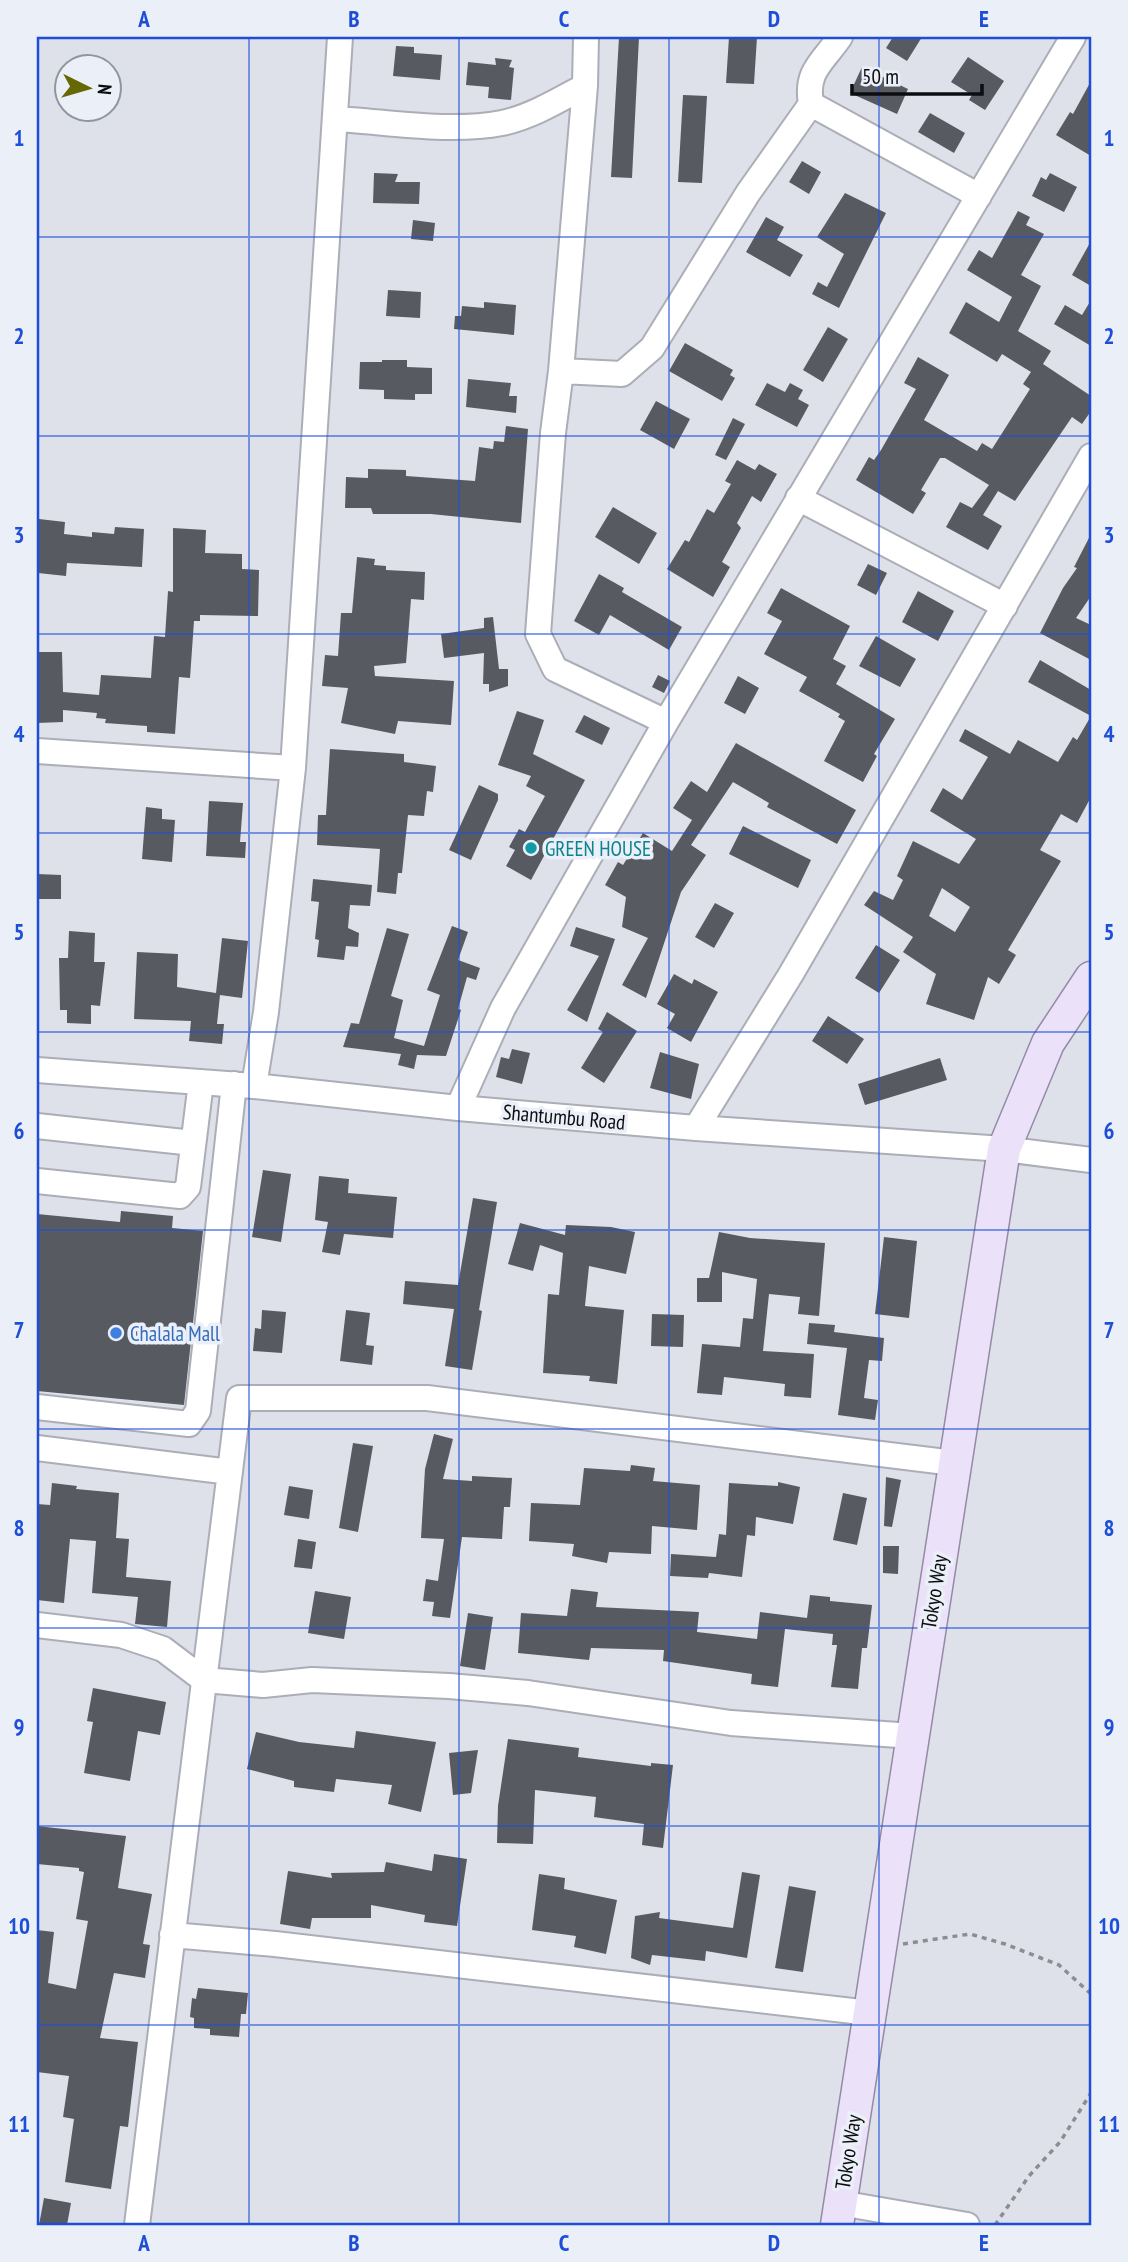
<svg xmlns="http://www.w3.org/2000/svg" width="1128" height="2262" viewBox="0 0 1128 2262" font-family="'PT Sans Narrow',sans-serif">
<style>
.building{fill:#575a61;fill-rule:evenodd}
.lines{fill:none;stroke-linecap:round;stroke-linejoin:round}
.minor-casing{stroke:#abaeb6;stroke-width:28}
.major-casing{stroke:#948aa6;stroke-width:35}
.path{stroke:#8b8d93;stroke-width:3.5;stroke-dasharray:5 5;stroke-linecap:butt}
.minor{stroke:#fff;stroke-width:24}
.major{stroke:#ebe2fa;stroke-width:32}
.grid{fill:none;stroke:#1d4ed8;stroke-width:2;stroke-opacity:0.55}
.culture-dot{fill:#0f9aa8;stroke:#ebeff7;stroke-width:2.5}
.shop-dot{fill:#3f7fe0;stroke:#ebeff7;stroke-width:2.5}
.labels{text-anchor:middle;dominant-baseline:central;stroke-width:7;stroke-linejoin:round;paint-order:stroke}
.culture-label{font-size:21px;fill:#0d838f;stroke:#ebeff7;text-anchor:start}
.street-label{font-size:21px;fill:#0c0d10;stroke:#ebeff7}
.shop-label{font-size:21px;fill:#366cbe;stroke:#ebeff7;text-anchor:start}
.neatline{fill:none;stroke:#1d4ed8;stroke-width:2.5}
.grid-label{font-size:23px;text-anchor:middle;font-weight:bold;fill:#1d4ed8}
</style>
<rect width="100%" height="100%" fill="#dee1e9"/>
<path class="building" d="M619,37H639L632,178L611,177Z
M729,37H757L754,84L726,83Z
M893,37H922L907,61L886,48Z
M396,46L414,47V53L442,55L440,80L393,76Z
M968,57L1004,81L985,110L969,100L972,95L951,82Z
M495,58L512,60L509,67L514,68L511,100L488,98L489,87L466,85L468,62L496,65Z
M862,67L908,89L897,114L850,93Z
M1091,81V156L1056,135L1070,112L1073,114Z
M683,95L707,96L702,183L678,182Z
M930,113L965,133L954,153L918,132Z
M802,161L821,172L809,194L789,182Z
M374,173L398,174L395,182H420L419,204L373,203Z
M1050,173L1077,187L1064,212L1032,196L1041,177L1046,180Z
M845,193L886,213L839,308L812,294L818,282L827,287L844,254L817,237Z
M1018,211L1030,217L1026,225L1044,234L1021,275L1041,286L1018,331L1051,351L1043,364L1091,396V411L1082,424L1072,417L1015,501L998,491L983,515L1002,526L988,550L946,527L960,502L972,508L989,485L945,458H940L921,490L926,493L913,514L856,480L869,457L874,460L881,450L916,389L904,383L918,357L949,375L924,420L977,451L982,443L992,449L1030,389L1023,384L1031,372L1002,354L997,362L949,333L966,302L999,322L1012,297L967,270L979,250L992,258Z
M766,217L784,227L777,240L803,255L790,277L746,252Z
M413,220L435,223L433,241L411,239Z
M1091,241V286L1072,275Z
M388,290L421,292L420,318L386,316Z
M1091,300V346L1054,324L1065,305L1082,315Z
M484,302L516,305L514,335L454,329L455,316H461L462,306L484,308Z
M828,327L848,339L823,382L803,370Z
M685,343L733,370L730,375L735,378L722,401L669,371Z
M382,360H407V367L432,368V394H415V400L384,399V390L359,389L360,362H382Z
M468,379L511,383L509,396H517L516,413L466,407Z
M767,383L785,392L790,383L803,390L798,399L809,405L797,427L755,405Z
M656,401L690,419L674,449L640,430Z
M733,418L745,424L726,460L715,455Z
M506,426L528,429L521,523L431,514H373L371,508H345L346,477L368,478V469L406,470V476L475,481L479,447L493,449L494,441L504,442Z
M737,460L755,470L759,464L777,474L761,502L752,496L737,523L741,528L722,562L730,567L713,597L667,569L685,540L689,542L707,509L714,513L731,484L725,481Z
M613,507L657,533L639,564L595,537Z
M39,519L65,522L64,534L92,537V532L114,534L115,527L144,529L142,567L67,563L66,576L38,573Z
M173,528L206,530L205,553L242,554V569L259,570L258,616L200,615V621H194L190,678L179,677L175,734L147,732V726L105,723L106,719L96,718L97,713L63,710V722L37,723V652H62L63,692L99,695L101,675L151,678L154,636L165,637L168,591L173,592Z
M1091,534V596L1076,618L1091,625V660L1040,633L1063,588L1077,568L1074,567Z
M357,557L375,559L374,565L386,566V570L425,572L424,600L411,599L406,663L374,666L375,676L454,681L451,725L398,721L395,734L341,723L348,688L322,686L325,655L338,656L341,613H352Z
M868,564L887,573L876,595L857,585Z
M599,574L624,588L622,592L682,627L669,650L610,615L599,635L574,621Z
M781,588L850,626L833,659L846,666L836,684L895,719L874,754L877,756L863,782L824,761L845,721L838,717L840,714L799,691L807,677L764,654L782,621L767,613Z
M918,591L954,611L938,641L902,622Z
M493,617L499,669H508V686L489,692V684H483L484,653L444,658L441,634L484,628V618Z
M876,636L916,659L900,687L859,666Z
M1040,660L1091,690V716L1028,682Z
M658,675L670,681L664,693L652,687Z
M738,676L759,688L745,714L724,703Z
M517,711L544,720L533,754L585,780L531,880L506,866L515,850L509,847L519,829L525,832L545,796L526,786L531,776L498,765Z
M584,715L610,728L602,745L575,732Z
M1091,716V797L1077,823L1061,814L1040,850L1061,861L1008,950L1016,955L999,984L988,977L974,1020L926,1004L936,974L903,952L913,937L864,905L874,891L893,900L903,880L897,876L913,841L959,864L976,839L930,811L943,788L962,800L988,757L959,741L965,729L1010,754L1018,740L1058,762L1073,737L1077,740ZM942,888L970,907L955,932L929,916Z
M736,743L856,810L837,844L767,807L769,803L733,782L691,845L706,855L681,892L646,998L622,985L648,938L622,927L626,897L605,885L618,862L623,865L643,833L672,851L692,820L673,808L691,781L707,792Z
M330,749L404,754V762L436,766L433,792L427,791L424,816L408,815L402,873H398L396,894L377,892L380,849L317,845L318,815H326Z
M479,785L498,794V800L471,860L449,850Z
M209,801L243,803L240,842H246L245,858L206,856Z
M146,807L162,809V819L175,820L172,862L142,859Z
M743,826L811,860L798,888L729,854Z
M37,874L61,875V899H37Z
M313,879L372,885L370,906L350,905L348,928L359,933L358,947L346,946L344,960L317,957L319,940L315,939L319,902L311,901Z
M715,903L734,913L714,948L695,937Z
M452,926L468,932L458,960L480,968L476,980L467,977L458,1009L461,1010L446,1056L417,1055L414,1069L398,1065L401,1054L343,1047L351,1023L359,1024L387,928L409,934L391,996L403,1000L394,1038L424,1046L440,995L427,990Z
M576,927L615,939L587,1022L567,1010L599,956L570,946Z
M69,931L95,933L94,962H105L100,1006L91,1005V1024L67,1023V1010H60L59,958H68Z
M222,938L248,941L242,998L220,995L217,1024H224L222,1044L189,1041L191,1021L134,1019L137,952L178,954L177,987L216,993Z
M876,945L900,960L879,993L855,978Z
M674,974L692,984L694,979L718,992L691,1042L667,1028L675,1014L657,1004Z
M607,1012L637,1031L604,1083L581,1068L603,1032L598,1029Z
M828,1016L864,1039L847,1064L812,1041Z
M512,1049L530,1053L522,1084L496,1077L501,1057L509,1059Z
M660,1052L699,1064L691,1099L650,1088Z
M940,1058L947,1080L865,1105L858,1084Z
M263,1170L291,1174L281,1242L252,1237Z
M319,1176L349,1179L348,1193L397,1197L393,1238L344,1234L340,1255L322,1252L328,1222L315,1220Z
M473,1198L497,1202L479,1310L482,1311L472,1370L445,1366L454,1309L403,1304L405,1281L458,1285Z
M121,1211L173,1216L172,1228L203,1231L184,1405L37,1391V1214L120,1222Z
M520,1223L565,1235L566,1225L611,1227L635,1232L626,1274L589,1266L585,1306L624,1310L617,1384L589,1381L590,1376L543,1373L548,1294L559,1295L563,1253L540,1245L533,1271L508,1264Z
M719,1232L750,1238L825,1243L819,1316L798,1314L800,1297L769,1294L763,1351L814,1354L811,1398L784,1396L785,1384L724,1377L722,1395L697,1393L702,1344L740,1347L743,1318L753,1319L757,1279L722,1272V1302H697V1278H709Z
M884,1237L917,1241L909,1318L875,1314Z
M262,1310L286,1312L282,1353L253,1351L255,1328L261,1329Z
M346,1310L370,1313L366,1345L374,1346L372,1365L340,1361Z
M652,1314L684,1315L683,1347L651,1346Z
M809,1323L835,1325L834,1332L884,1338L882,1361L869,1360L864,1398L878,1400L875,1420L838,1415L847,1348L807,1344Z
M434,1434L453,1439L443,1479L472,1481V1476L512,1478L510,1507H504L502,1539L462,1537L450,1618L432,1616L434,1602L423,1601L426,1579L438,1581L444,1539L421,1538L425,1469Z
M353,1443L373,1446L358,1532L339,1528Z
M631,1465L655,1468L653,1481L700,1485L697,1530L652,1526L651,1554L609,1552L607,1563L572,1556L574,1544L529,1541L531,1503L580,1505L584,1468L630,1471Z
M886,1477L901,1480L892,1527L884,1526Z
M778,1482L800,1487L793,1524L756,1517L755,1536L747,1535L742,1577L709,1573L708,1578L670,1576L671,1554L716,1557L719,1534L726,1535L729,1483L778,1486Z
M52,1483L77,1486L76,1489L119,1493L116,1538L129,1539L126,1577L171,1581L167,1627L135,1624L138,1597L92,1593L96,1541L70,1539L64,1603L37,1600V1504L50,1505Z
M289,1486L313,1490L309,1519L284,1515Z
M843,1493L867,1498L857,1545L833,1540Z
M298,1539L316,1542L312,1569L294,1567Z
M883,1546H899L898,1574L883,1573Z
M571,1589L598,1592L596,1607L699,1612L697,1632L757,1639L760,1612L807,1618L810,1595L830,1597V1601L872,1605L867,1648H862L858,1689L831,1687L837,1645H832L833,1634L785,1629L778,1687L751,1684L752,1674L663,1661L664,1650L591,1648L589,1660L518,1653L521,1613L567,1616Z
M315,1591L351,1597L344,1639L308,1633Z
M468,1613L493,1617L485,1670L460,1666Z
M93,1688L166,1702L160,1735L138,1731L130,1781L84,1773L93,1722L87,1721Z
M356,1731L436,1742L421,1812L388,1804L392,1785L336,1779L334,1792L294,1787V1781L247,1769L256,1732L299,1742L354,1748Z
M508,1739L579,1748L578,1757L651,1766V1763L673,1765L663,1848L642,1845L644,1824L594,1817L596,1797L535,1790L533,1844L497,1843L498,1806Z
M478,1750L471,1793L453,1795L449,1753Z
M37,1826L126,1836L118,1888L152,1894L143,1944L150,1945L145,1978L114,1973L100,2038L138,2042L128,2127L120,2126L111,2189L65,2182L74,2119L63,2117L69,2076L37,2072V1930L54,1932L48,1983L76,1989L88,1921L76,1919L84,1872L79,1871V1868L37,1864Z
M434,1854L467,1859L457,1926L424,1922L425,1915L371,1905V1918H312L310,1929L280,1924L288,1871L332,1878L331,1873L384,1872L386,1862L432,1871Z
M742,1872L760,1875L747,1958L706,1951L705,1961L652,1955L650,1965L631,1958L635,1916L660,1912L659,1918L733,1928Z
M539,1874L565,1878L564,1889L617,1900L606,1954L574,1947L576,1936L532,1930Z
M789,1886L816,1891L803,1972L775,1968Z
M198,1988L248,1993L246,2014H241L239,2037L210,2035V2029L194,2028V2018L190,2017L192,1998L196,1999Z
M44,2198L71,2203L67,2225H39Z"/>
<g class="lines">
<g class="minor-casing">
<path id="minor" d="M586,37L585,86L561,371L553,433L538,634L555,669L666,722
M811,104L979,196
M336,119C389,122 449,133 502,123C531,117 559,100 585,86
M561,371L622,374L652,348L748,193L811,104C805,71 823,62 840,37
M798,498L1005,606
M37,751L293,768
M37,1070L254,1086L458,1108L696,1128L1004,1149L1091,1160
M254,1086L266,1012L293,768L340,37
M458,1108L503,1008L666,722L1073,37
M37,1126L193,1143
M696,1128L791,974L1091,456
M37,1181L180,1196L188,1187L201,1082
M37,1407L189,1424L198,1411L234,1084
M37,1448L230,1472
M37,1625L121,1635L163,1649L204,1680L263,1685L312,1680L449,1686L528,1693L731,1723L912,1736
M172,1935L275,1944L870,2013
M840,2203L967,2225
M137,2225L239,1398H427L954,1463"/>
</g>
<g class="major-casing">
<path id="major" d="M837,2225L1004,1149L1048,1043L1091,978"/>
</g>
<path class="path" d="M903,1944L970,1934L1005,1944L1059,1965L1091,1994
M995,2225L1029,2176L1060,2142L1091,2093"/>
<use href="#minor" class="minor"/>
<use href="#major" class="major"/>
</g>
<path class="grid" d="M249,37V2225M459,37V2225M669,37V2225M879,37V2225M37,237H1091M37,436H1091M37,634H1091M37,833H1091M37,1032H1091M37,1230H1091M37,1429H1091M37,1628H1091M37,1826H1091M37,2025H1091"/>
<circle class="culture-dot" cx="531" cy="848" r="7"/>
<circle class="shop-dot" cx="116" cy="1333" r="7"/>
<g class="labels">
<g class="culture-label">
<text x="545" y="848">GREEN HOUSE</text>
</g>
<g class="street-label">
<text transform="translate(564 1117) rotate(5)">Shantumbu Road</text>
<text transform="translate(934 1592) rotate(-81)">Tokyo Way</text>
<text transform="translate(848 2152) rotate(-81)">Tokyo Way</text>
</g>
<g class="shop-label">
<text x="130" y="1333">Chalala Mall</text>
</g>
</g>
<rect width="1128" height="2262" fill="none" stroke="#ebeff7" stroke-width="77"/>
<g transform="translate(88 88) rotate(95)"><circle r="33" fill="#ebeff7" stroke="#92959b" stroke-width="2"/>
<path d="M0-5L12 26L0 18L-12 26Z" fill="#666803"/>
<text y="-10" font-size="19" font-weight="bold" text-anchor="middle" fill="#0c0d10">N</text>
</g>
<path d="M852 84v10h130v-10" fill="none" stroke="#0c0d10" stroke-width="3.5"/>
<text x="862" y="84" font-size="21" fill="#0c0d10" stroke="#ebeff7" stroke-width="5" paint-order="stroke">50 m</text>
<rect x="38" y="38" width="1052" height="2186" class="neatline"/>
<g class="grid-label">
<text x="144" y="27">A</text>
<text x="354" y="27">B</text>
<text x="564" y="27">C</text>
<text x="774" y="27">D</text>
<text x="984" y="27">E</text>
<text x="19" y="146">1</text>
<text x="1109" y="146">1</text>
<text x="19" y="344">2</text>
<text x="1109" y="344">2</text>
<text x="19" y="543">3</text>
<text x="1109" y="543">3</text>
<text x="19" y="742">4</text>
<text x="1109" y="742">4</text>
<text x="19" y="940">5</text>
<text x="1109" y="940">5</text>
<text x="19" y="1139">6</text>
<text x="1109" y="1139">6</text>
<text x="19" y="1338">7</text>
<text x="1109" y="1338">7</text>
<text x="19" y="1536">8</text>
<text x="1109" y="1536">8</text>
<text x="19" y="1735">9</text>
<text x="1109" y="1735">9</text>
<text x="19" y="1934">10</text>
<text x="1109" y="1934">10</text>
<text x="19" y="2132">11</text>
<text x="1109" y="2132">11</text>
<text x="144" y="2251">A</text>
<text x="354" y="2251">B</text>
<text x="564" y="2251">C</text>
<text x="774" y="2251">D</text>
<text x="984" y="2251">E</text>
</g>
</svg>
